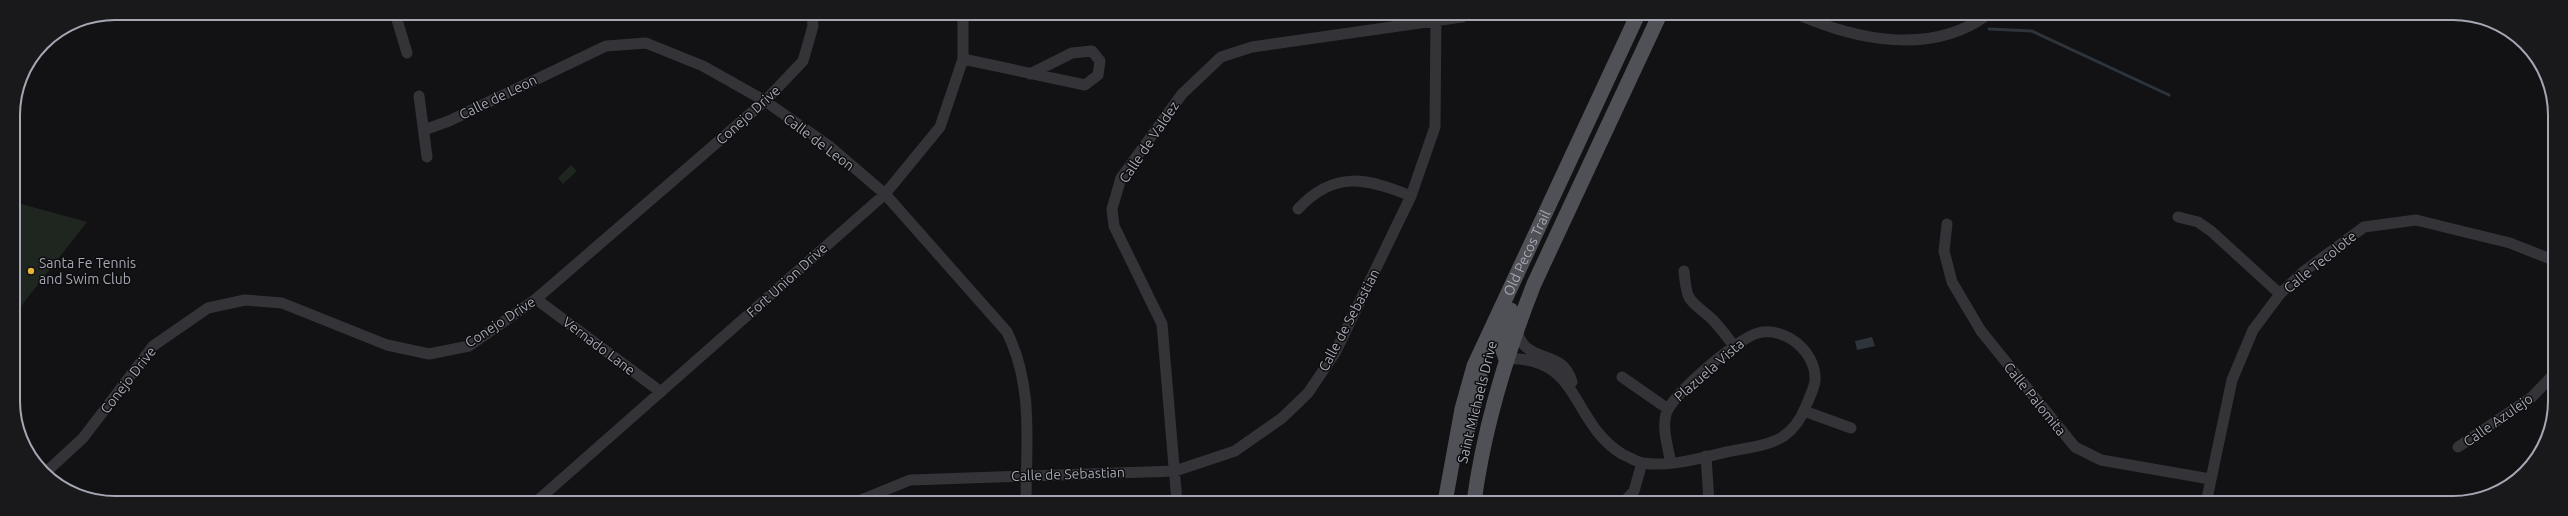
<svg xmlns="http://www.w3.org/2000/svg" width="2568" height="516" viewBox="0 0 2568 516" font-family="Ubuntu,sans-serif">
<style>
.green{fill:#1f2620}
.water{fill:#2d343b}
.lines{fill:none;stroke-linecap:round;stroke-linejoin:round}
.stream{stroke:#2d343b;stroke-width:3}
.minor{stroke:#343438;stroke-width:11}
.major{stroke:#505157;stroke-width:15}
.poi-dot{fill:#e5b439;stroke:#0d0d0f;stroke-width:1.5}
.labels{text-anchor:middle;dominant-baseline:central;stroke-width:3;stroke-linejoin:round;paint-order:stroke}
.street-label{font-size:14px;fill:#a5a8b3;stroke:#0d0d0f}
.poi-label{font-size:14px;fill:#a5a8b3;stroke:#0d0d0f;text-anchor:start}
.rim{fill:none;stroke:#a5a8b3;stroke-width:2}
</style>
<rect width="100%" height="100%" fill="#121214"/>
<path class="green" d="M571,165L577,171L563,184L558,178Z
M14,202L87,222L14,315Z"/>
<path class="water" d="M1872,337L1875,346L1857,350L1855,341Z"/>
<g class="lines">
<path class="stream" d="M1965,15L1970,17
M1989,29L2032,31L2169,95"/>
<path class="minor" d="M395,13L407,53
M1797,14C1856,40 1931,56 1987,15
M963,59L1085,85L1098,75L1100,61L1092,51L1072,53L1030,74
M419,96L427,157
M424,130L449,121L606,46L646,43L703,66L765,101L829,146L885,194L1007,332C1034,387 1026,443 1026,502
M1298,209C1334,170 1367,178 1411,196
M2178,217L2198,222L2211,231L2280,294
M1947,224L1944,251L1952,282L1981,331L2075,447L2101,460L2210,479
M1684,271C1687,305 1690,299 1712,319C1720,327 1727,337 1734,346
M536,299L661,392
M1516,331C1519,336 1521,343 1526,347C1541,361 1564,354 1572,382
M1506,359C1581,355 1570,422 1622,454C1629,457 1636,462 1643,463C1673,468 1708,455 1737,450C1771,444 1792,441 1806,406C1809,398 1814,389 1815,381C1817,352 1785,326 1758,333C1738,338 1672,394 1666,414C1662,429 1668,448 1671,463
M1622,377L1668,409
M1804,411L1851,428
M2458,447L2532,397L2553,375
M1706,456L1709,502
M44,474L83,438L153,346L208,308L245,300L282,303L387,345L429,354L469,346L536,299L765,101L803,61L813,26L812,14
M537,501L885,194L940,127L963,59V14
M856,502L910,480L1175,471L1235,451L1282,418L1308,393L1335,353L1411,196L1435,127L1436,14
M1177,502L1162,324L1114,226L1112,209L1121,178L1182,94L1221,57L1252,47L1462,17
M1624,502L1634,491L1642,463
M2206,503L2232,380L2253,330L2280,294L2303,272L2364,227L2416,220L2510,243L2553,260"/>
<g class="major">
<path d="M1506,359L1500,342L1511,310"/>
<path d="M1465,441L1481,379"/>
<path id="s1" d="M1445,502L1462,409L1474,366L1638,14"/>
<path d="M1474,502C1484,426 1506,355 1534,284L1660,14"/>
</g>
</g>
<circle class="poi-dot" cx="31" cy="271" r="4"/>
<g class="labels">
<g class="street-label">
<text transform="translate(498 97) rotate(-26)">Calle de Leon</text>
<text transform="translate(748 115) rotate(-42)">Conejo Drive</text>
<text transform="translate(819 142) rotate(37)">Calle de Leon</text>
<text transform="translate(1149 142) rotate(-56)">Calle de Valdez</text>
<text stroke="none"><textPath href="#s1" startOffset="264">Old Pecos Trail</textPath></text>
<text transform="translate(2320 262) rotate(-39)">Calle Tecolote</text>
<text transform="translate(787 280) rotate(-42)">Fort Union Drive</text>
<text transform="translate(1349 320) rotate(-62)">Calle de Sebastian</text>
<text transform="translate(500 322) rotate(-33)">Conejo Drive</text>
<text transform="translate(599 346) rotate(37)">Vernado Lane</text>
<text transform="translate(1709 370) rotate(-41)">Plazuela Vista</text>
<text transform="translate(128 380) rotate(-52)">Conejo Drive</text>
<text transform="translate(2035 399) rotate(51)">Calle Palomita</text>
<text transform="translate(1477 402) rotate(-76)">Saint Michaels Drive</text>
<text transform="translate(2498 420) rotate(-35)">Calle Azulejo</text>
<text transform="translate(1068 474) rotate(-2)">Calle de Sebastian</text>
</g>
<g class="poi-label">
<text x="39" y="263">Santa Fe Tennis<tspan x="39" dy="16">and Swim Club</tspan></text>
</g>
</g>
<path d="M0 0H2568V516H0ZM115 20H2453A95 95 0 0 1 2548 115V401A95 95 0 0 1 2453 496H115A95 95 0 0 1 20 401V115A95 95 0 0 1 115 20Z" fill="#19191c" fill-rule="evenodd"/>
<path class="rim" d="M115 20H2453A95 95 0 0 1 2548 115V401A95 95 0 0 1 2453 496H115A95 95 0 0 1 20 401V115A95 95 0 0 1 115 20Z"/>
</svg>
